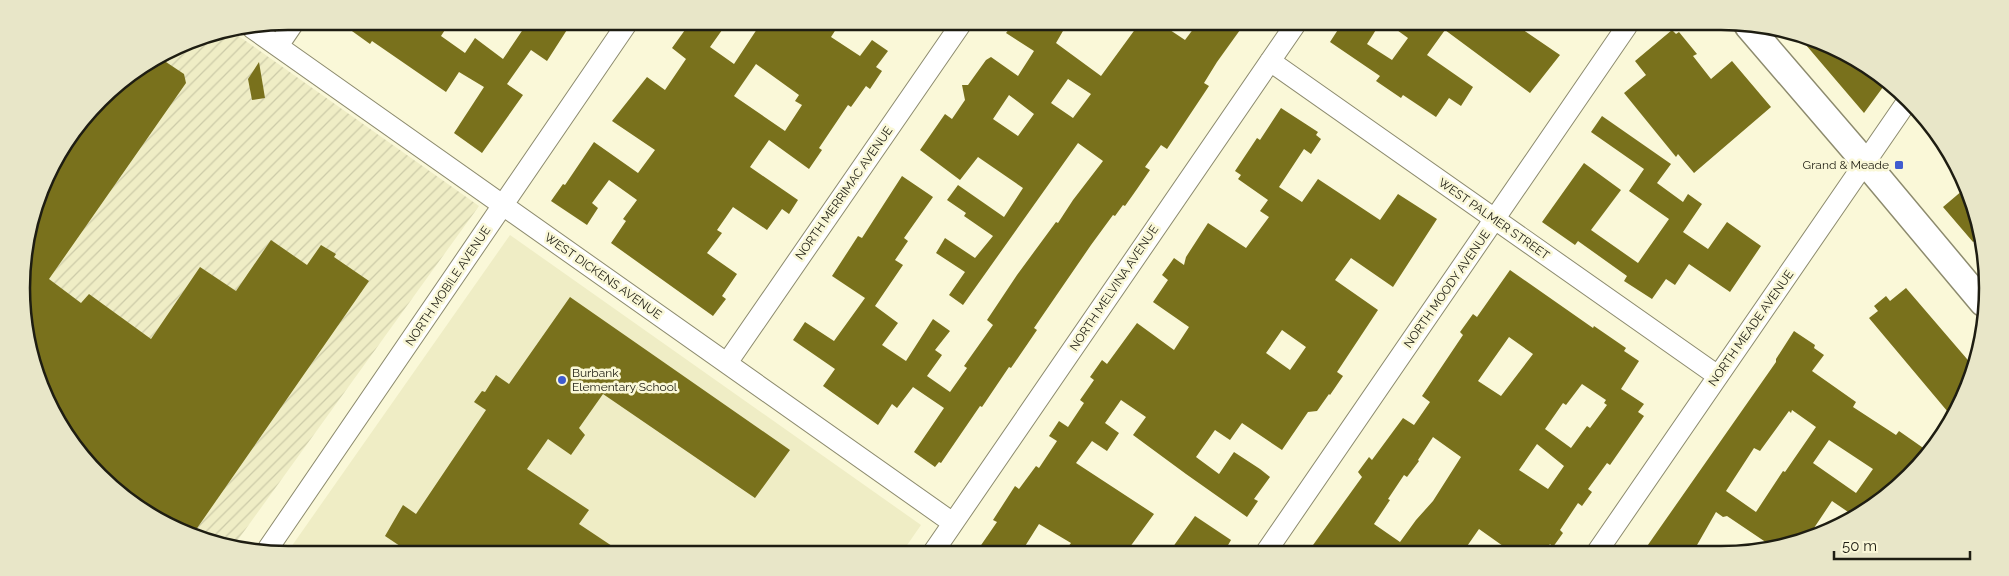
<svg xmlns="http://www.w3.org/2000/svg" width="2009" height="576" viewBox="0 0 2009 576" font-family="Raleway,sans-serif">
<style>
.built{fill:#efedc5}
.industrial{fill:url(#industrial-furrows)}
.building{fill:#79711c;fill-rule:evenodd}
.lines{fill:none;stroke-linecap:round;stroke-linejoin:round}
.minor-casing{stroke:#8d8b6e;stroke-width:22}
.major-casing{stroke:#8d8b6e;stroke-width:29}
.minor{stroke:#fff;stroke-width:20}
.major{stroke:#fff;stroke-width:26}
.poi-dot{fill:#405ccf;stroke:#faf8d8;stroke-width:2}
.labels{text-anchor:middle;dominant-baseline:central;stroke-width:5;stroke-linejoin:round;paint-order:stroke}
.poi-label{font-size:12px;fill:#1e1d12;stroke:#faf8d8;text-anchor:end}
.street-label{font-size:12px;fill:#1e1d12;stroke:#faf8d8}
.rim{fill:none;stroke:#1e1d12;stroke-width:2.5}
</style>
<defs>
<pattern id="industrial-furrows" width="10" height="10" patternUnits="userSpaceOnUse" patternTransform="scale(1.25)"><rect width="10" height="10" fill="#efedc5"/><path d="M-1 1l2-2M0 10L10 0M9 11l2-2" fill="none" stroke="#cccba8"/></pattern>
</defs>
<rect width="100%" height="100%" fill="#faf8d8"/>
<path class="built" d="M510,235L921,525L903,551L289,550Z"/>
<path class="industrial" d="M233,32L479,206L232,548L154,519L30,357L22,270L49,170L112,88L186,41Z"/>
<path class="building" d="M338,21L450,22L441,36L465,53L475,38L503,59L528,22H572L547,61L531,50L507,84L523,95L482,153L454,133L484,87L459,72L446,92L372,41L370,44Z
M690,23H727L710,47L734,64L761,23H840L831,37L860,56L872,40L888,51L876,67L882,71L870,89L866,86L851,107L848,105L819,148L822,150L809,169L769,140L750,167L798,200L789,214L782,209L767,230L733,207L717,230L722,233L707,253L737,274L722,296L726,299L713,316L611,243L626,221L623,219L637,200L609,180L592,203L598,208L587,225L551,201L563,184L565,185L594,142L638,173L655,150L612,121L647,77L665,90L686,59L672,48ZM756,64L799,95L795,101L802,105L785,131L734,96Z
M1013,24H1067L1056,43L1101,76L1139,24H1161L1185,40L1197,24H1233L1240,30L1217,62L1204,83L1209,86L1167,149L1161,145L1145,167L1150,170L1137,189L1125,206L1123,205L1115,216L1113,215L1091,245L1034,328L1037,330L1011,368L1009,367L982,407L980,406L941,463L939,462L935,467L914,452L944,408L913,387L897,408L892,404L878,425L823,386L835,369L793,340L805,322L834,341L865,298L832,276L858,236L862,238L902,176L933,197L904,238L908,241L895,260L903,265L875,306L898,323L882,345L906,361L933,319L950,331L935,350L942,355L927,376L950,392L967,368L964,366L993,325L987,320L1017,275L1056,222L1058,223L1073,200L1103,161L1078,143L963,305L949,295L965,272L936,253L945,238L975,258L993,236L964,216L966,213L947,200L958,185L1004,217L1023,188L978,157L960,180L920,150L945,114L952,119L965,100L962,85H968L986,60L991,57L1018,76L1034,51L1006,33ZM1068,79L1091,94L1073,118L1051,103ZM1009,95L1034,114L1018,136L993,119Z
M1341,25H1379L1367,44L1392,60L1408,38L1390,25H1516L1560,55L1530,93L1445,30L1427,55L1473,87L1461,106L1449,98L1436,117L1403,95L1401,98L1376,81L1380,76L1330,42Z
M1672,30L1676,34L1679,32L1697,54L1693,56L1711,79L1732,61L1771,107L1694,173L1678,154L1676,157L1624,93L1646,75L1635,61Z
M1800,38L1869,66L1886,83L1864,113Z
M160,58L184,74L186,83L49,279L81,303L89,294L151,339L200,267L236,291L271,240L307,265L321,245L336,254L334,257L369,281L193,534L154,519L76,450L30,357L22,270L49,170L112,88Z
M259,62L265,98L252,100L248,79Z
M1281,108L1318,132L1316,135L1321,139L1311,154L1304,149L1279,187L1302,202L1318,179L1380,220L1398,194L1437,219L1393,287L1351,258L1335,280L1378,310L1337,372L1343,376L1330,395L1329,394L1317,411L1308,412L1282,450L1242,423L1230,440L1215,430L1196,457L1219,474L1234,452L1260,469L1270,477L1254,499L1258,501L1247,517L1186,474L1133,435L1146,417L1121,400L1105,423L1119,433L1107,451L1092,441L1076,463L1154,514L1127,551H1065L1071,543L1039,524L1022,551H977L997,522L993,520L1015,486L1019,489L1036,466L1039,468L1057,441L1049,436L1059,421L1068,427L1084,403L1080,400L1094,380L1090,377L1102,360L1107,364L1137,323L1174,350L1189,327L1153,302L1168,280L1162,275L1174,258L1184,265L1186,257L1208,223L1246,248L1269,217L1260,211L1268,200L1238,179L1241,175L1235,171L1257,138L1260,140ZM1282,330L1306,347L1290,370L1266,353Z
M1602,116L1671,164L1657,183L1683,202L1688,194L1702,204L1683,232L1708,249L1727,222L1761,246L1730,292L1689,264L1675,285L1666,279L1652,299L1624,281L1627,276L1578,241L1575,245L1542,222L1584,163L1621,190L1591,230L1638,263L1669,219L1629,191L1644,169L1591,132Z
M1963,190L1982,235L1973,242L1943,207Z
M1510,270L1593,328L1594,326L1626,348L1624,351L1639,361L1621,389L1644,404L1638,412L1644,416L1610,465L1607,463L1588,489L1592,492L1582,506L1578,503L1560,530L1563,533L1553,547L1550,544L1544,552H1498L1503,546L1479,529L1463,552H1308L1362,477L1358,472L1369,457L1372,460L1403,418L1414,425L1430,402L1422,396L1463,335L1460,332L1473,314L1477,317ZM1509,337L1533,354L1501,396L1478,381ZM1582,384L1606,400L1604,403L1607,405L1590,428L1587,426L1571,448L1545,429L1563,403L1566,405ZM1433,437L1461,457L1433,501L1416,520L1400,542L1374,524L1390,500L1388,499L1404,475L1407,477L1419,461L1418,460ZM1537,444L1564,466L1548,489L1519,470Z
M1906,288L1973,366L1953,418L1869,318L1878,311L1874,306L1886,296L1890,301Z
M570,297L790,450L755,498L603,394L579,428L585,435L571,455L548,439L527,469L589,510L579,524L618,550H406L385,536L403,505L416,514L486,410L474,402L482,391L485,392L496,375L509,384Z
M1794,331L1815,345L1814,348L1824,355L1812,371L1856,402L1853,407L1896,435L1899,431L1929,452L1909,477L1854,516L1832,501L1808,537L1773,547L1727,516L1723,517L1716,512L1693,552H1643L1776,362V359ZM1792,410L1816,427L1785,472L1783,471L1756,512L1726,491L1754,448L1760,451L1789,411L1791,413ZM1829,440L1873,469L1856,493L1813,463Z
M1195,516L1231,540L1224,552L1170,551Z"/>
<g class="lines">
<g class="minor-casing">
<path id="minor" d="M252,28L953,523
M278,46L295,21
M1270,61L1718,376
M727,363L961,24
M267,550L628,22
M934,551L1295,25
M1266,552L1627,26
M1597,552L1906,103"/>
</g>
<g class="major-casing">
<path id="major" d="M1748,26L1865,162L1983,303"/>
</g>
<use href="#minor" class="minor"/>
<use href="#major" class="major"/>
</g>
<g class="poi-dot">
<rect x="1894" y="160" width="10" height="10" rx="2.5"/>
<circle cx="562" cy="380" r="5"/>
</g>
<g class="labels">
<g class="poi-label">
<text x="1889" y="165">Grand &amp; Meade</text>
<text x="572" y="373" text-anchor="start">Burbank<tspan x="572" dy="14">Elementary School</tspan></text>
</g>
<g class="street-label">
<text transform="translate(844 193) rotate(-55)">NORTH MERRIMAC AVENUE</text>
<text transform="translate(1494 219) rotate(35)">WEST PALMER STREET</text>
<text transform="translate(603 276) rotate(35)">WEST DICKENS AVENUE</text>
<text transform="translate(448 286) rotate(-56)">NORTH MOBILE AVENUE</text>
<text transform="translate(1114 288) rotate(-56)">NORTH MELVINA AVENUE</text>
<text transform="translate(1447 289) rotate(-55)">NORTH MOODY AVENUE</text>
<text transform="translate(1751 328) rotate(-55)">NORTH MEADE AVENUE</text>
</g>
</g>
<path d="M0 0H2009V576H0ZM288 30H1721A258 258 0 0 1 1979 288V288A258 258 0 0 1 1721 546H288A258 258 0 0 1 30 288V288A258 258 0 0 1 288 30Z" fill="#e8e6c8" fill-rule="evenodd"/>
<path class="rim" d="M288 30H1721A258 258 0 0 1 1979 288V288A258 258 0 0 1 1721 546H288A258 258 0 0 1 30 288V288A258 258 0 0 1 288 30Z"/>
<path d="M1834 551v8h136v-8" fill="none" stroke="#1e1d12" stroke-width="2.5"/>
<text x="1842" y="551" font-size="15" fill="#1e1d12" stroke="#faf8d8" stroke-width="4" paint-order="stroke">50 m</text>
</svg>
